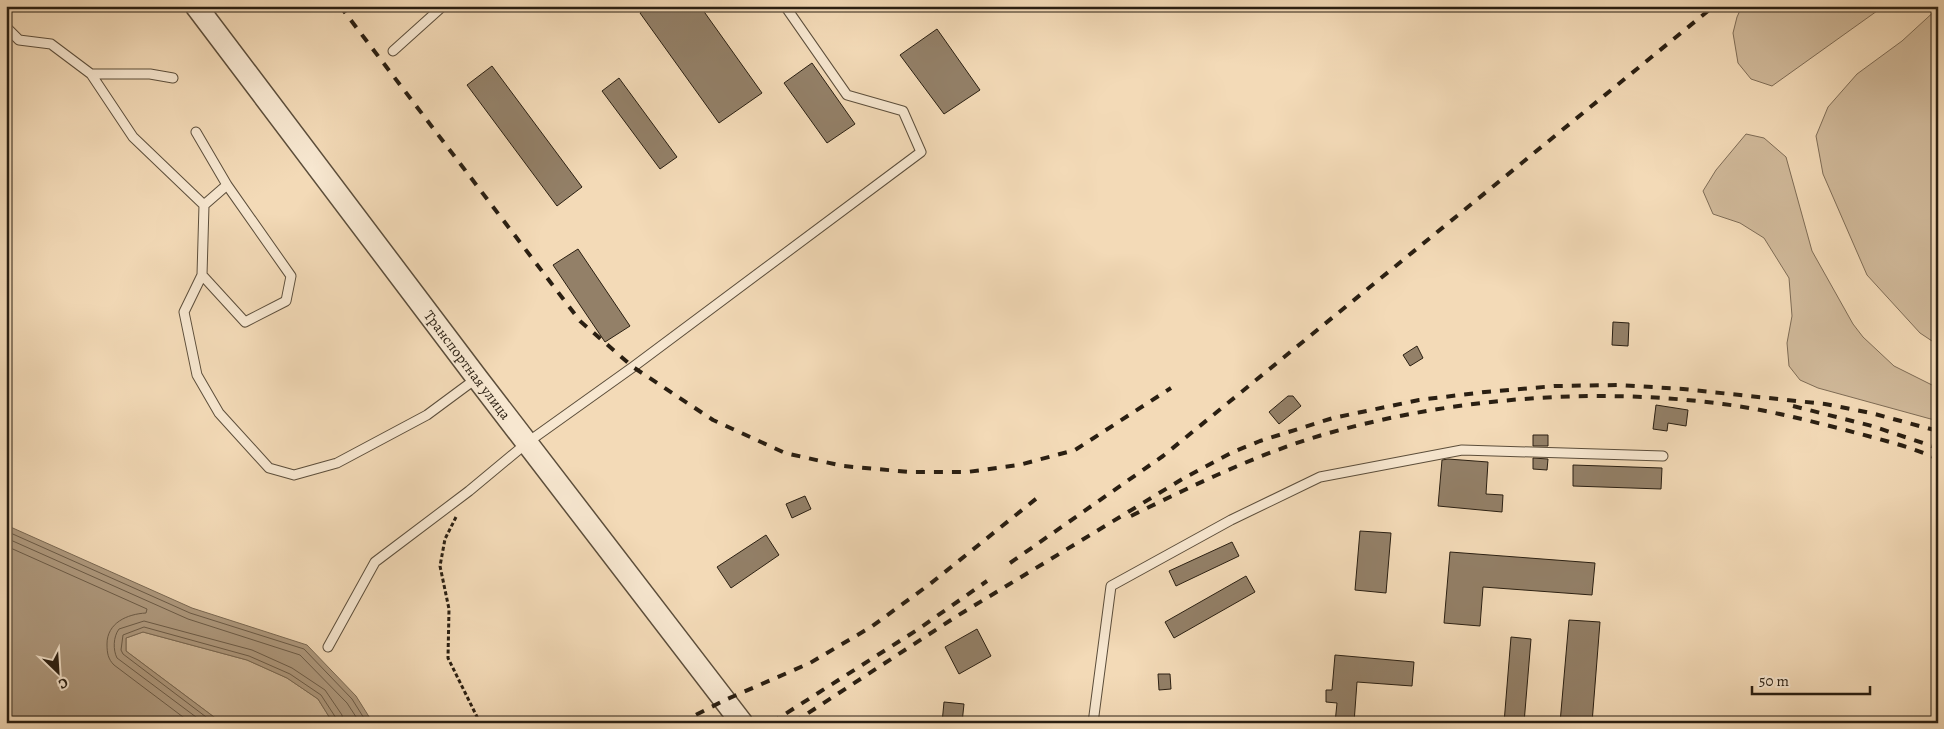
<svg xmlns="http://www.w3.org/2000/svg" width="1944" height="729" viewBox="0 0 1944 729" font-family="Alegreya,serif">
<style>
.green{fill:#d1ba9b;stroke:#7e6c56}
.water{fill:#af9a7f;stroke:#7a6953}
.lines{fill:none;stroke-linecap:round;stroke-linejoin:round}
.shore{stroke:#6c5c48;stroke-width:1}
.building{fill:#938068;stroke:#2a1f12}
.service-casing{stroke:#5c4e3b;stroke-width:11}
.tertiary-casing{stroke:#5c4e3b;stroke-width:24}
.path{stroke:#2a1f12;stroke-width:3;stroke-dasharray:4 2.5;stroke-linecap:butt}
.service{stroke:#f7e7d0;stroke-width:9}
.tertiary{stroke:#f7e7d0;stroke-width:21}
.rail{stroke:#2a1f12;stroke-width:4;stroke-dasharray:9 9;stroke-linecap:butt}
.labels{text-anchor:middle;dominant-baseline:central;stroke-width:4;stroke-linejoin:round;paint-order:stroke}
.street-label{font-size:15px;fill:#2a1f12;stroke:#f7e7d0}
</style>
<rect width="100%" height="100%" fill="#f3dab7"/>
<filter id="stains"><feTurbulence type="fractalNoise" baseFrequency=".004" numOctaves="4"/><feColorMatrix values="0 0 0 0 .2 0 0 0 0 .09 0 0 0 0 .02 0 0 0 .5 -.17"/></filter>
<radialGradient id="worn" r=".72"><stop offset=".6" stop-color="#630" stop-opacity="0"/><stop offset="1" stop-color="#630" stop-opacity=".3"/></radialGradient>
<path class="green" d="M1742,6H1884L1772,86L1751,79L1738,63L1733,33L1737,17Z
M1938,8V345L1920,333L1867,275L1823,174L1816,136L1828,107L1857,74L1902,41Z
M1746,134L1764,138L1786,157L1812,251L1853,324L1863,337L1894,366L1938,388V421L1818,388L1800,380L1789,366L1787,343L1792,316L1789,278L1764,238L1740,223L1713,214L1703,191L1716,170Z
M143,632L247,660L287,678L318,699L333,723H222L126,651V638Z"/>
<path class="water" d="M6,525L192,608L307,645L356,696L373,723H333L318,699L287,678L247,660L143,632L126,638V651L222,723H6Z"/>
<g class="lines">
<path class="shore" d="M6,531L190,613L304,649L352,699L367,723
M6,538L188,619L300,655L347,703L360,723
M6,546L147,609L146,613C127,614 107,623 107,644C107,653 108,659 114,665L191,723
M204,723L117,658C113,650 113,637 119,629L144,621L252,650L292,668L325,690L342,715L343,723
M214,723L123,654L121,650L123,635L144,627L249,656L290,674L321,695L336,718L337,723"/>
</g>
<path class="building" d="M650,6H700L762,93L719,123L640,13Z
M937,29L980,90L944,114L900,55Z
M812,63L855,124L827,143L784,83Z
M492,66L582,187L557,206L467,85Z
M619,78L677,157L660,169L602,91Z
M578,249L630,326L605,342L553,265Z
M1613,322L1629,323L1628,346L1612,345Z
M1417,346L1423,358L1410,366L1403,355Z
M1288,396H1293L1301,406L1279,424L1269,412Z
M1656,405L1688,410L1686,426L1668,423L1667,431L1653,429Z
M1533,435H1548V446H1533Z
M1533,458L1548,459L1547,470L1533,469Z
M1448,459L1488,462L1486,494L1503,495L1502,512L1438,506L1442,460Z
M1573,465L1662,468L1661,489L1573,486Z
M805,496L811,509L792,518L786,504Z
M1360,531L1391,533L1386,593L1355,590Z
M766,535L779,555L731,588L717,567Z
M1232,542L1239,556L1176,586L1169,571Z
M1450,552L1595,563L1592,595L1483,587L1480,626L1444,623Z
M1246,576L1255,592L1174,638L1165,622Z
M1569,620L1600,622L1592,723H1560Z
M977,629L991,656L959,674L945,647Z
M1511,637L1531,639L1524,723H1504Z
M1335,655L1414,662L1412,686L1357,682L1354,723H1335L1337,703L1326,702V690H1332Z
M1158,674H1170L1171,689L1159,690Z
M944,702L964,704L962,723H942Z"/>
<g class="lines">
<g class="service-casing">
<path id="service" d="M6,27L19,40L51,44L91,74L133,137L204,205L202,275L184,312L197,375L219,413L269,468L294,475L337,463L427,415L477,378
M393,51L443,6
M91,74H150L173,78
M196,132L227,185L291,276L286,301L245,322L202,275
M204,205L227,185
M328,647L375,562L469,491L528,442L633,367L921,152L903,111L847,95L785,6
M1093,723L1111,586L1231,520L1320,477L1462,450L1663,456"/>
</g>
<g class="tertiary-casing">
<g id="tertiary">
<path id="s1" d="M196,6L477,378L742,723"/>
</g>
</g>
<path class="path" d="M456,517L445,539L440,566L449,609L448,658L480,723"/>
<use href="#service" class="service"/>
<use href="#tertiary" class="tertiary"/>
<path class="rail" d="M340,6L580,321L633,367L713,420L785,453L843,466L910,472H967L1019,465L1075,450L1171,388
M1793,406L1872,426L1938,448
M1131,516C1190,487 1249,458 1312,438C1441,399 1589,386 1723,404C1763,409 1802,419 1842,429C1874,438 1907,445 1938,459
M1010,563L1163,456L1714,6
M680,723L725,700L810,663L871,627L930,584L1037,498
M771,723L917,630L987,581
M793,723L957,616L1184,478L1233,452L1260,441L1333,418L1419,400L1485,392L1555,386L1619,385L1683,389L1825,404L1871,413L1938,431"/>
</g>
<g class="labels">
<g class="street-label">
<text stroke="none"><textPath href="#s1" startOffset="450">Транспортная улица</textPath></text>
</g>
</g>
<rect width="1944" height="729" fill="none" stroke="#f3dab7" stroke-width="25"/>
<rect x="8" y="8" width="1929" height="714" fill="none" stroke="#2a1f12" stroke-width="2.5"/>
<rect x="12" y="12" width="1919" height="704" fill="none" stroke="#2a1f12"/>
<g transform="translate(58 672) rotate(155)" stroke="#f7e7d0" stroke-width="4" paint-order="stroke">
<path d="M0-4L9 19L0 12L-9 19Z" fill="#2a1f12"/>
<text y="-8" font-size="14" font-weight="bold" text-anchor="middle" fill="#2a1f12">С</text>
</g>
<path d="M1752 686v8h118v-8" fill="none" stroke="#2a1f12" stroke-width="2.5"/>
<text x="1759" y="686" font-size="15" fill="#2a1f12" stroke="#f7e7d0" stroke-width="4" paint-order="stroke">50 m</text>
<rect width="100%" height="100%" filter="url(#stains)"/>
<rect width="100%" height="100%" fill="url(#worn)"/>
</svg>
